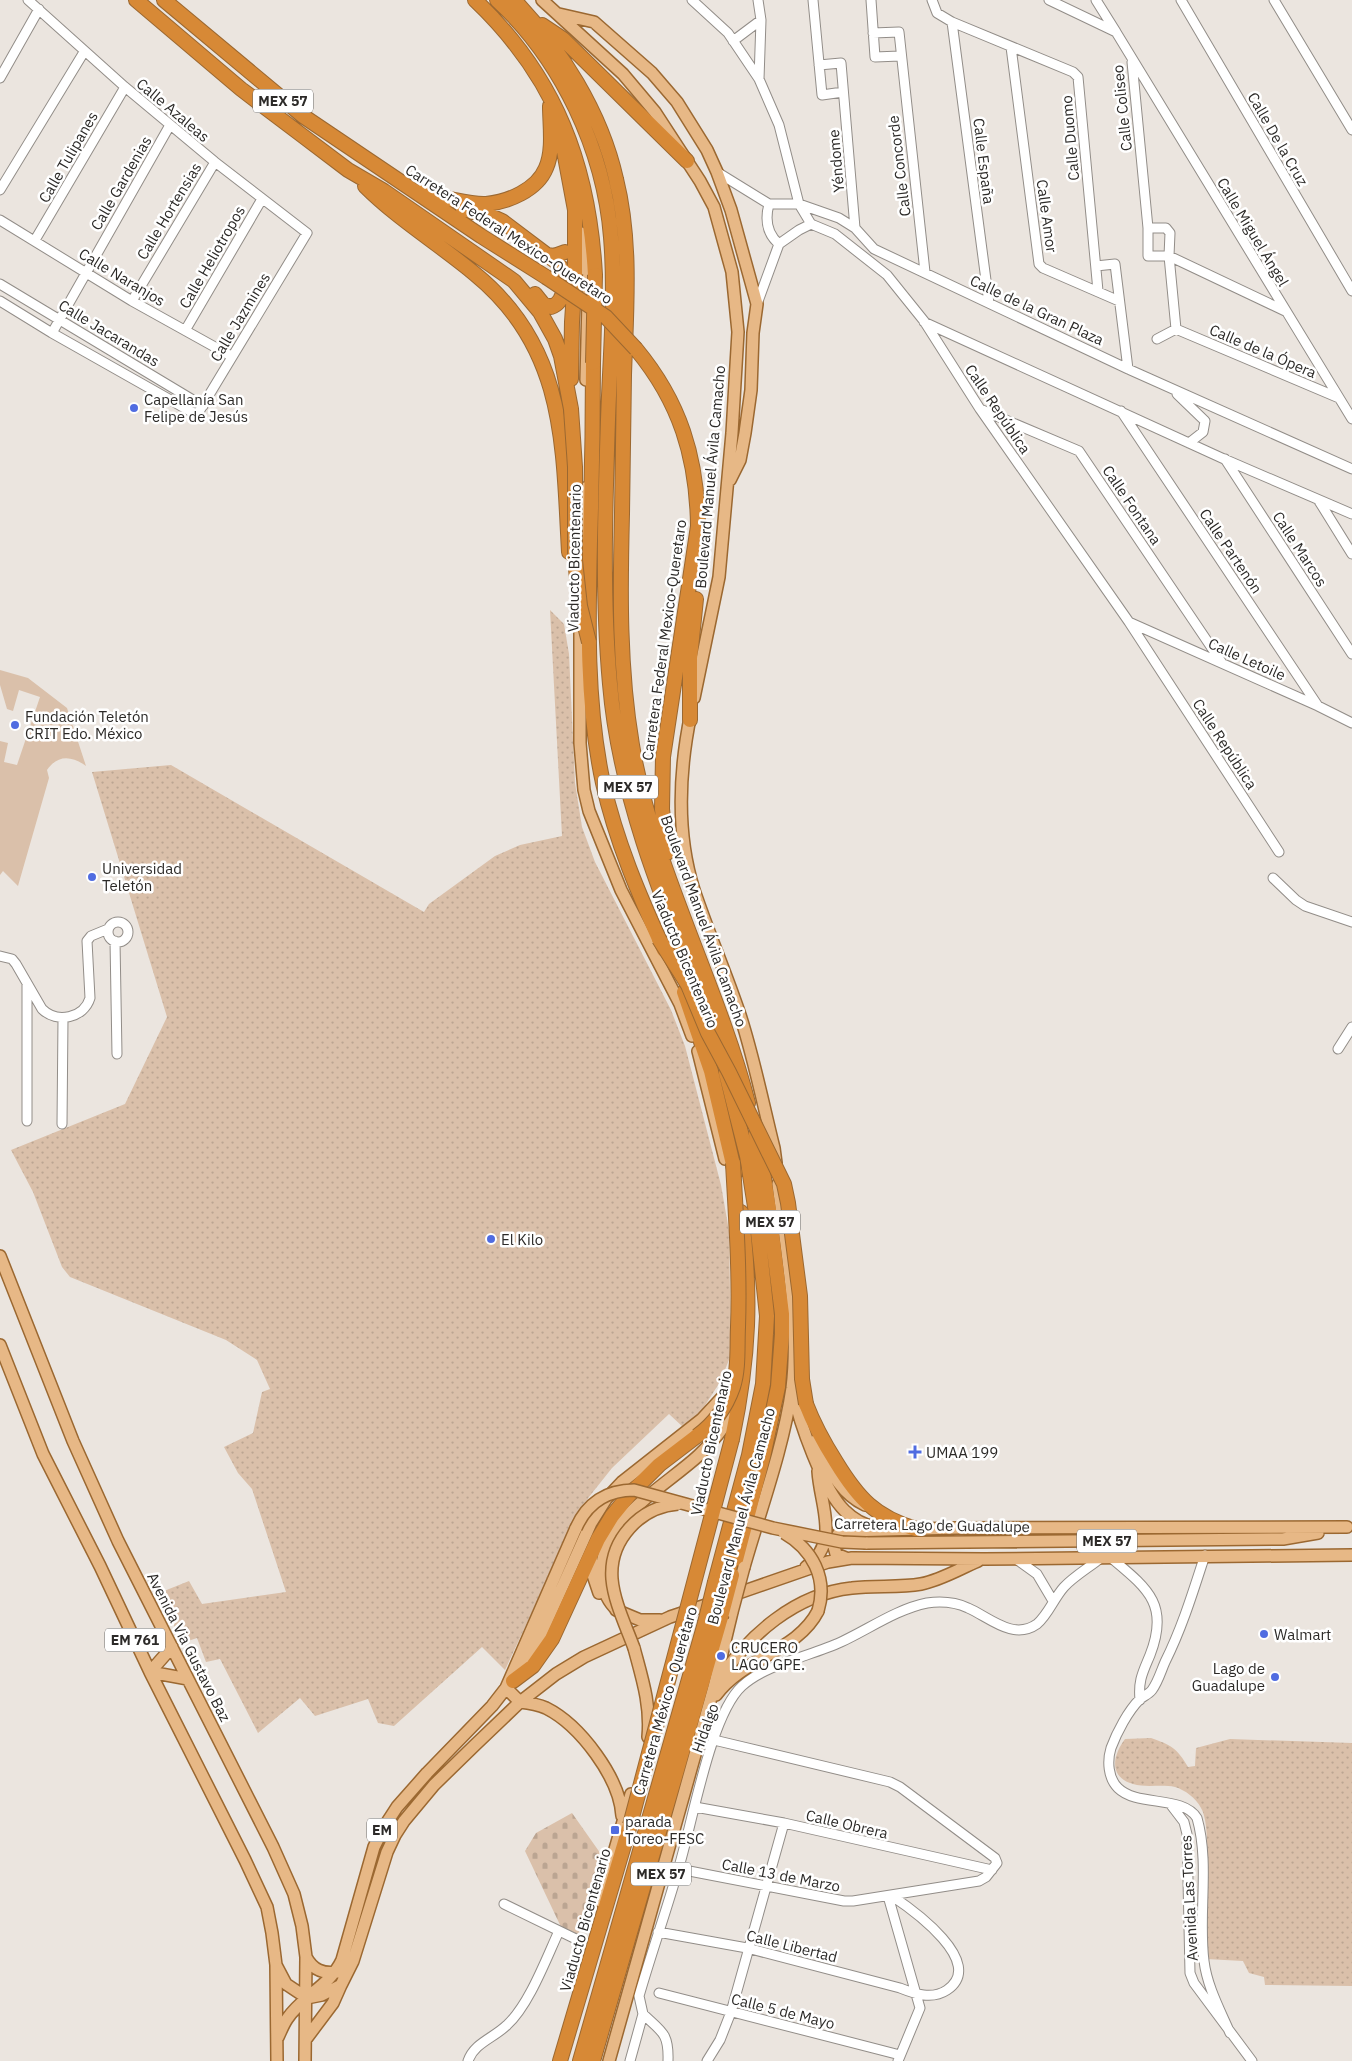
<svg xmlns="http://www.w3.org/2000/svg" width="1352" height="2061" viewBox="0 0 1352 2061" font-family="'IBM Plex Sans',sans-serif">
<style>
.grass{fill:url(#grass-dots)}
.cemetery{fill:url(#cemetery-stones)}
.park{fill:#dac0aa}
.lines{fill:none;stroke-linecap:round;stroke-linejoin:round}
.minor-casing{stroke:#928d88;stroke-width:11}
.major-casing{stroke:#9b6831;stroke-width:14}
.highway-casing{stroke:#9b6831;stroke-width:16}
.minor{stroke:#fff;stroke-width:9}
.major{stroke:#e7b886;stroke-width:11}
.highway{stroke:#d78936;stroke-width:14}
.major-bridge-casing{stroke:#9b6831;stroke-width:14;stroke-linecap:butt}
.highway-bridge-casing{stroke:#9b6831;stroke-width:16;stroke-linecap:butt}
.major-bridge{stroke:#e7b886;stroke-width:11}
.highway-bridge{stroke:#d78936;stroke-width:14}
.poi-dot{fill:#506ce1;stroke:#fff;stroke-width:2}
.labels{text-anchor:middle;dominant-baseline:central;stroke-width:5;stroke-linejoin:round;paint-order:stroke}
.shield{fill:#fff;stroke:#6b6a68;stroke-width:1}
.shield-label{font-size:14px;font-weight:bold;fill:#2c2a28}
.street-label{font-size:15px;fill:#2c2a28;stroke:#fff}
.poi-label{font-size:15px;fill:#2c2a28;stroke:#fff;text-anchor:start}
</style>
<defs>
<pattern id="grass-dots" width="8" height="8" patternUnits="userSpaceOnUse" patternTransform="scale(1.25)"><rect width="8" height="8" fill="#dac0aa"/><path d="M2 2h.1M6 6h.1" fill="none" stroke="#bba592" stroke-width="1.8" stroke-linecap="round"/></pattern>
<pattern id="cemetery-stones" width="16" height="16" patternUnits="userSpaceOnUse" patternTransform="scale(1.25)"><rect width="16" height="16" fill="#dac0aa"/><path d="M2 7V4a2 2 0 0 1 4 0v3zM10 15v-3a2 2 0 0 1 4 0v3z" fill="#bba592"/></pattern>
</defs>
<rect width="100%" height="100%" fill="#ebe5df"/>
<path class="grass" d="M550,610L564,624L569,654L575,783L582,827L595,862L671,1010L685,1046L721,1185L729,1231L731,1355L720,1382L702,1410L683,1427L669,1414L612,1468L581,1507L505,1670L482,1647L394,1726L378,1723L368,1699L315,1716L300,1698L258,1733L220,1659L206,1662L197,1638L182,1643L159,1593L189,1581L202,1604L286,1592L252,1489L238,1473L224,1447L253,1433L262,1392L270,1389L257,1360L226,1340L70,1277L62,1267L33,1192L11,1150L125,1104L167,1017L92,772L171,765L424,912L429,904L495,856L520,845L562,836Z
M1151,1738C1171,1745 1177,1748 1188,1767L1195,1766L1196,1748L1230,1739L1352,1743V1986L1265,1985L1264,1977L1249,1973L1243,1961L1206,1959C1205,1950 1204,1941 1204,1932C1204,1906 1213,1827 1201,1808C1196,1798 1185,1790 1175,1787C1162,1784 1146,1788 1133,1784C1108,1777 1113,1755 1125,1739Z"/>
<path class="cemetery" d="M572,1813L603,1857L589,1919L584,1918L578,1934L561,1927L525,1851L536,1833Z"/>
<path class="park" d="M0,670L28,678L67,708L86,766C72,756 58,754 47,770L49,778L18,886L3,871L0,875V741L8,743L4,762L17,765L40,697L19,690L13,711L7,709L0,685Z"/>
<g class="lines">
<g class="minor-casing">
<path id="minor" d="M692,0L728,33L759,79L779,125L799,204L811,224L835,234L887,275L924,321L980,409L1129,622L1279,852
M758,0L761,20L759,79
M813,0L822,95L843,92
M871,0L875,57L900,56
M932,0L937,13L952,22L1073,72L1078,77L1098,291
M1049,0L1116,32L1352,419
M1096,0L1116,32
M1181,0L1352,291
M1274,0L1352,130
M952,22L989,303
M873,33L899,32L925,272
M733,41L761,20
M1011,47L1039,264L1043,268L1119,301
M1132,62L1148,228V256H1169L1285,311
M819,65L841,63L855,228
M0,78L39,9
M717,172L769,204H799L839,218L855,228L874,249L1128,369L1352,469
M0,190L84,52
M769,204C765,219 766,233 779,244
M0,220L132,301L231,356
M1148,228H1166L1170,233L1169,256L1176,329L1157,339
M35,240L125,87
M1096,266L1115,264L1128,369
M0,284L203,406
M0,301L52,333L197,415L307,233L215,162L125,87L28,0
M132,301L215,162
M757,304L779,244L799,230L811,224
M924,322L1224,459L1352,514
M186,329L262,199
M1176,329L1339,398
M52,333L170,125
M1177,394L1205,421L1203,432L1189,443
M980,409L1079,451L1222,663
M1121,411L1318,706
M1225,459L1352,654
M1319,501L1352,554
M1129,622L1318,706L1352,723
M1273,878L1296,900L1305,906L1352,922
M108 932a10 10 0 1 1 20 0a10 10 0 1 1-20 0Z
M115,941L117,1054
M0,956L12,959L16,964L42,1009C57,1024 84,1018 90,998L87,941L91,936L108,929
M27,983V1121
M1338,1049L1352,1027
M62,1124L63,1019
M1205,1555C1193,1592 1182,1628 1165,1662C1161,1671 1158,1682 1152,1690C1149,1694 1144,1696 1140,1699C1128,1711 1117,1732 1111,1748C1107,1761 1108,1778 1118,1788C1137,1807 1183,1795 1197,1818C1210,1864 1198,1914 1204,1961C1207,1986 1220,2010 1230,2033
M1110,1557C1147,1588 1170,1604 1150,1655C1143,1672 1138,1680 1140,1700
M1016,1559L1037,1574L1053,1601
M1171,1805L1184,1822L1187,1834L1190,1973L1194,1983L1252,2061
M695,1807L784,1823L992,1870
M679,1869L844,1901H853L979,1881L986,1877L997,1863L995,1858L900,1787L890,1782L714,1740
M888,1896L920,2008L898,2061
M504,1904L582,1942
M658,1932L747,1948L900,1988C915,1994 932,2000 947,1990C987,1963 913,1910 892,1896
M659,1993L900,2055
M643,2014C662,2032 669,2033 668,2061
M468,2061C474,2043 494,2038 507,2025C529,2005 546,1959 559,1931
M630,2061L643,2014L639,1996C651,1954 666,1912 678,1870C692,1826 710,1715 742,1686C766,1664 811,1656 841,1642C869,1629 897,1609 927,1603C941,1601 955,1602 968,1608C989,1617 1013,1641 1037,1624C1048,1615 1054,1598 1064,1587C1074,1576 1090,1567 1102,1557
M707,2061L720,2040L731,2012L784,1823"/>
</g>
<g class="major-casing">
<path id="major" d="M542,0L623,74L655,112L700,181L714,207L732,272L738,332L732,433L719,577L694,698
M559,14L594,22L652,73L677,102L707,150L717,172L731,210L757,304L753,333L751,390L745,433L740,460L730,480
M581,233L584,269
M586,380L589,261
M581,575L585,488
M580,618V743L584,790L589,811L621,890L680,1004L692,1036
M691,713C679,771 676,833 694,890C708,932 726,973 740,1015C754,1058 763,1104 774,1148L776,1163
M698,1051L725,1159
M0,1256L73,1441L118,1541L273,1847L294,1894L302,1926L306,1957L305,2061
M0,1345L43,1454L100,1566L150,1672L245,1860L267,1907L272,1933L276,1965L277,2061
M793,1391C799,1422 823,1490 845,1511C853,1519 863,1525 875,1527
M815,1441C829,1467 838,1492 865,1505
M866,1543L1283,1539L1318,1533
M591,1556L593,1575L599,1593
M846,1558L836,1554L833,1543L839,1533L847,1531L957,1528L1347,1527
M744,1567C761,1508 783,1449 792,1388C800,1324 786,1248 778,1184
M806,1567C841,1542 820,1506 818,1471
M730,1596L828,1562L852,1558L984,1559L1352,1555
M616,1610L640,1620H660
M618,1611C608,1602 603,1591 602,1578C596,1523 663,1488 698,1456C712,1443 724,1428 734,1411
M634,1648C642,1678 651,1705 648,1737
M150,1672L188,1679
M150,1672L172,1647
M519,1673L534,1650L591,1523L606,1499L622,1482L702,1419L728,1391
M718,1681C749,1635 795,1594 852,1588C875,1585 899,1588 921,1584C941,1580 959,1569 978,1561
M506,1688L520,1702C529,1703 537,1704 546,1708C580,1725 620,1778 622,1816
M716,1695C744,1657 797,1652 818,1611
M600,1901L631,1794
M306,1957C313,1970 323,1974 337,1972
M276,1965L286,1984L307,1998L322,1995L341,1985L353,1961L387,1852L395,1835L404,1821L434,1785L475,1745L520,1702L556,1674L584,1657L670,1617L715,1602
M278,2037C281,2031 283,2025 287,2019C302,1996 330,1986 342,1960L374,1847L384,1827L397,1807L427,1773L492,1706L506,1688L576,1528
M306,2039L333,2003L341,1985
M609,2061L714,1687L732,1612"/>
</g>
<g class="highway-casing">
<path id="highway" d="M136,0L241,89L299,133L348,170L384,191L514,281L540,312L555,339L561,356L571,409
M164,0L303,116L481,236L546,277
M475,0C556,77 589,165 595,275
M497,0C562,60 604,150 611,237C616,298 610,360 608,420C605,508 602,596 610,684C620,803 668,913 712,1023L717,1043
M514,0C561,49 601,112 616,179C632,243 626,310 624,375C623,421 623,468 622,514C620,592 619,668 632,745C653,869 717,982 748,1103
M542,25L563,39L687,161
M561,135L575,210V276L572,322L571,379
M365,186C398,219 439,244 475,274C566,348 563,445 569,552
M421,192C435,196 473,205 486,204C508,202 537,190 546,168C554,150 550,125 550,106
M463,209L491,216L502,221L547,255L554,256L565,252
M535,294L543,304L551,307C566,302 567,278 560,266C557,261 552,259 547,255
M636,349C680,402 697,457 698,526L663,757L662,809L667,853
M593,363C593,422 592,482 590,541C588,621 586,704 603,783C616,841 639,895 664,950
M690,720V658L696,599
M684,992L711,1071L735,1173
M806,1404C814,1425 824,1443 836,1462C858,1498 875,1517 916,1529
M732,1439C749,1358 752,1294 741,1212
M732,1575L763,1457L778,1387L782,1334V1314L769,1210L760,1152L756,1134
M715,1582L749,1455L763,1384L767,1316L756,1213L747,1156L726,1073
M513,1681L533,1666L552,1639L598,1539L612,1516L629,1495L659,1465L697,1436
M560,2061L630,1825
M580,2061L705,1623
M593,2061L721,1617"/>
</g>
<use href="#minor" class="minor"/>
<use href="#major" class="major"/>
<use href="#highway" class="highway"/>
<g class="major-bridge-casing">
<path id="major-bridge" d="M576,1528C587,1503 607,1490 634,1490L773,1528L842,1542L866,1543
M784,1533C812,1549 828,1578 818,1611
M732,1612L744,1567
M634,1648C626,1626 614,1602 612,1579C609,1540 640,1507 678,1504"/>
</g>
<g class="highway-bridge-casing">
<path id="highway-bridge" d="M546,277L606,317L636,349
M593,363L595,275
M571,409L575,467V560L580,606L589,642
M659,939L688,985L708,1033L729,1072L784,1184L788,1203L800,1296L802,1379L806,1404
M697,1436C714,1424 726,1407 733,1387C739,1368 737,1347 738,1327C740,1272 736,1218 733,1163
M721,1617L732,1575
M705,1623L715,1582
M630,1825L732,1439"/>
</g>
<use href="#major-bridge" class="major-bridge"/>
<use href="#highway-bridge" class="highway-bridge"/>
</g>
<g class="poi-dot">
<circle cx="134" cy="408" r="5"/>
<circle cx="15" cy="725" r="5"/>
<circle cx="92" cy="877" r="5"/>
<circle cx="491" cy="1239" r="5"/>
<path d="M912.5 1444.5h5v5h5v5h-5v5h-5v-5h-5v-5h5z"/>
<circle cx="1264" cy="1634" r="5"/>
<circle cx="721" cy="1656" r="5"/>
<circle cx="1275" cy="1677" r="5"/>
<rect x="610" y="1825" width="10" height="10" rx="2.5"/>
</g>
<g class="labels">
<g class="shield">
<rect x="253" y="89.5" width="60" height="23" rx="4"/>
<rect x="598" y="775.5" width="60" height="23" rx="4"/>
<rect x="740" y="1210.5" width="60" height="23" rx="4"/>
<rect x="1077" y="1529.5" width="60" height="23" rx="4"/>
<rect x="105" y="1628.5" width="60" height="23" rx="4"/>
<rect x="367" y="1818.5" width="30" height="23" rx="4"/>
<rect x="631" y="1862.5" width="60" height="23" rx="4"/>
</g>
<g class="shield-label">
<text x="283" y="101">MEX 57</text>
<text x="628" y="787">MEX 57</text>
<text x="770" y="1222">MEX 57</text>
<text x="1107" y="1541">MEX 57</text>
<text x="135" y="1640">EM 761</text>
<text x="382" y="1830">EM</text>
<text x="661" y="1874">MEX 57</text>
</g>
<g class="street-label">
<text transform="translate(1122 108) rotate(-96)">Calle Coliseo</text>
<text transform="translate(173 110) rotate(40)">Calle Azaleas</text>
<text transform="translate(1070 138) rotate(-95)">Calle Duomo</text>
<text transform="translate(1278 139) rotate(60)">Calle De la Cruz</text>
<text transform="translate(68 157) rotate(-60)">Calle Tulipanes</text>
<text transform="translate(836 161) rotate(-95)">Yéndome</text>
<text transform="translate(984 161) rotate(83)">Calle España</text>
<text transform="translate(899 166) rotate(-97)">Calle Concorde</text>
<text transform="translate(121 183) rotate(-60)">Calle Gardenias</text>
<text transform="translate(169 211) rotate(-59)">Calle Hortensias</text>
<text transform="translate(1047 216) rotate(82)">Calle Amor</text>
<text transform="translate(1253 232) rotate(59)">Calle Miguel Ángel</text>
<text transform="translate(509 234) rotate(33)">Carretera Federal Mexico-Queretaro</text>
<text transform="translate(212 257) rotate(-60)">Calle Heliotropos</text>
<text transform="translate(122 277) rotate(31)">Calle Naranjos</text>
<text transform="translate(1037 310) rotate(25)">Calle de la Gran Plaza</text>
<text transform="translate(240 317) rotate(-59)">Calle Jazmines</text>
<text transform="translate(109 333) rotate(31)">Calle Jacarandas</text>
<text transform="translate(1263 351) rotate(23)">Calle de la Ópera</text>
<text transform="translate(998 409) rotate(56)">Calle República</text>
<text transform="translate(710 477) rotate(-85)">Boulevard Manuel Ávila Camacho</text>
<text transform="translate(1132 505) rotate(56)">Calle Fontana</text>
<text transform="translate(1300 549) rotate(57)">Calle Marcos</text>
<text transform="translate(1231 551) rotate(56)">Calle Partenón</text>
<text transform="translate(574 558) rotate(-89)">Viaducto Bicentenario</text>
<text transform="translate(664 640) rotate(-82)">Carretera Federal Mexico-Queretaro</text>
<text transform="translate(1247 659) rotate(24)">Calle Letoile</text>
<text transform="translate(1225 744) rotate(57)">Calle República</text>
<text transform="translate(704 921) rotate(70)">Boulevard Manuel Ávila Camacho</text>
<text transform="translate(685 959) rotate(67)">Viaducto Bicentenario</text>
<text transform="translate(711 1443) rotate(-78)">Viaducto Bicentenario</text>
<text transform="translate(741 1516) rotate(-75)">Boulevard Manuel Ávila Camacho</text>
<text transform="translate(932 1525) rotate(1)">Carretera Lago de Guadalupe</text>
<text transform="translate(189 1647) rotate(63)">Avenida Via Gustavo Baz</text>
<text transform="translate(665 1701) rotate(-74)">Carretera México - Querétaro</text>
<text transform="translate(705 1728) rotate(-70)">Hidalgo</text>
<text transform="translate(847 1824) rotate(13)">Calle Obrera</text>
<text transform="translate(781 1875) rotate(11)">Calle 13 de Marzo</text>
<text transform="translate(1189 1898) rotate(-93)">Avenida Las Torres</text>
<text transform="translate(585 1920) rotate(-74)">Viaducto Bicentenario</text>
<text transform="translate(792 1946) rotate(14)">Calle Libertad</text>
<text transform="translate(783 2011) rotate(14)">Calle 5 de Mayo</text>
</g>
<g class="poi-label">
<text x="144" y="399">Capellanía San<tspan x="144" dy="17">Felipe de Jesús</tspan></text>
<text x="25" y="716">Fundación Teletón<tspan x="25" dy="17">CRIT Edo. México</tspan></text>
<text x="102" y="868">Universidad<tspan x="102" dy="17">Teletón</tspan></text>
<text x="501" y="1239">El Kilo</text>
<text x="926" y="1452">UMAA 199</text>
<text x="1274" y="1634">Walmart</text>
<text x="731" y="1647">CRUCERO<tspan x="731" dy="17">LAGO GPE.</tspan></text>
<text x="1265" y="1668" text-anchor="end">Lago de<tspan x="1265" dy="17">Guadalupe</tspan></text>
<text x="625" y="1821">parada<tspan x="625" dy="17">Toreo-FESC</tspan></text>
</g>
</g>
</svg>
